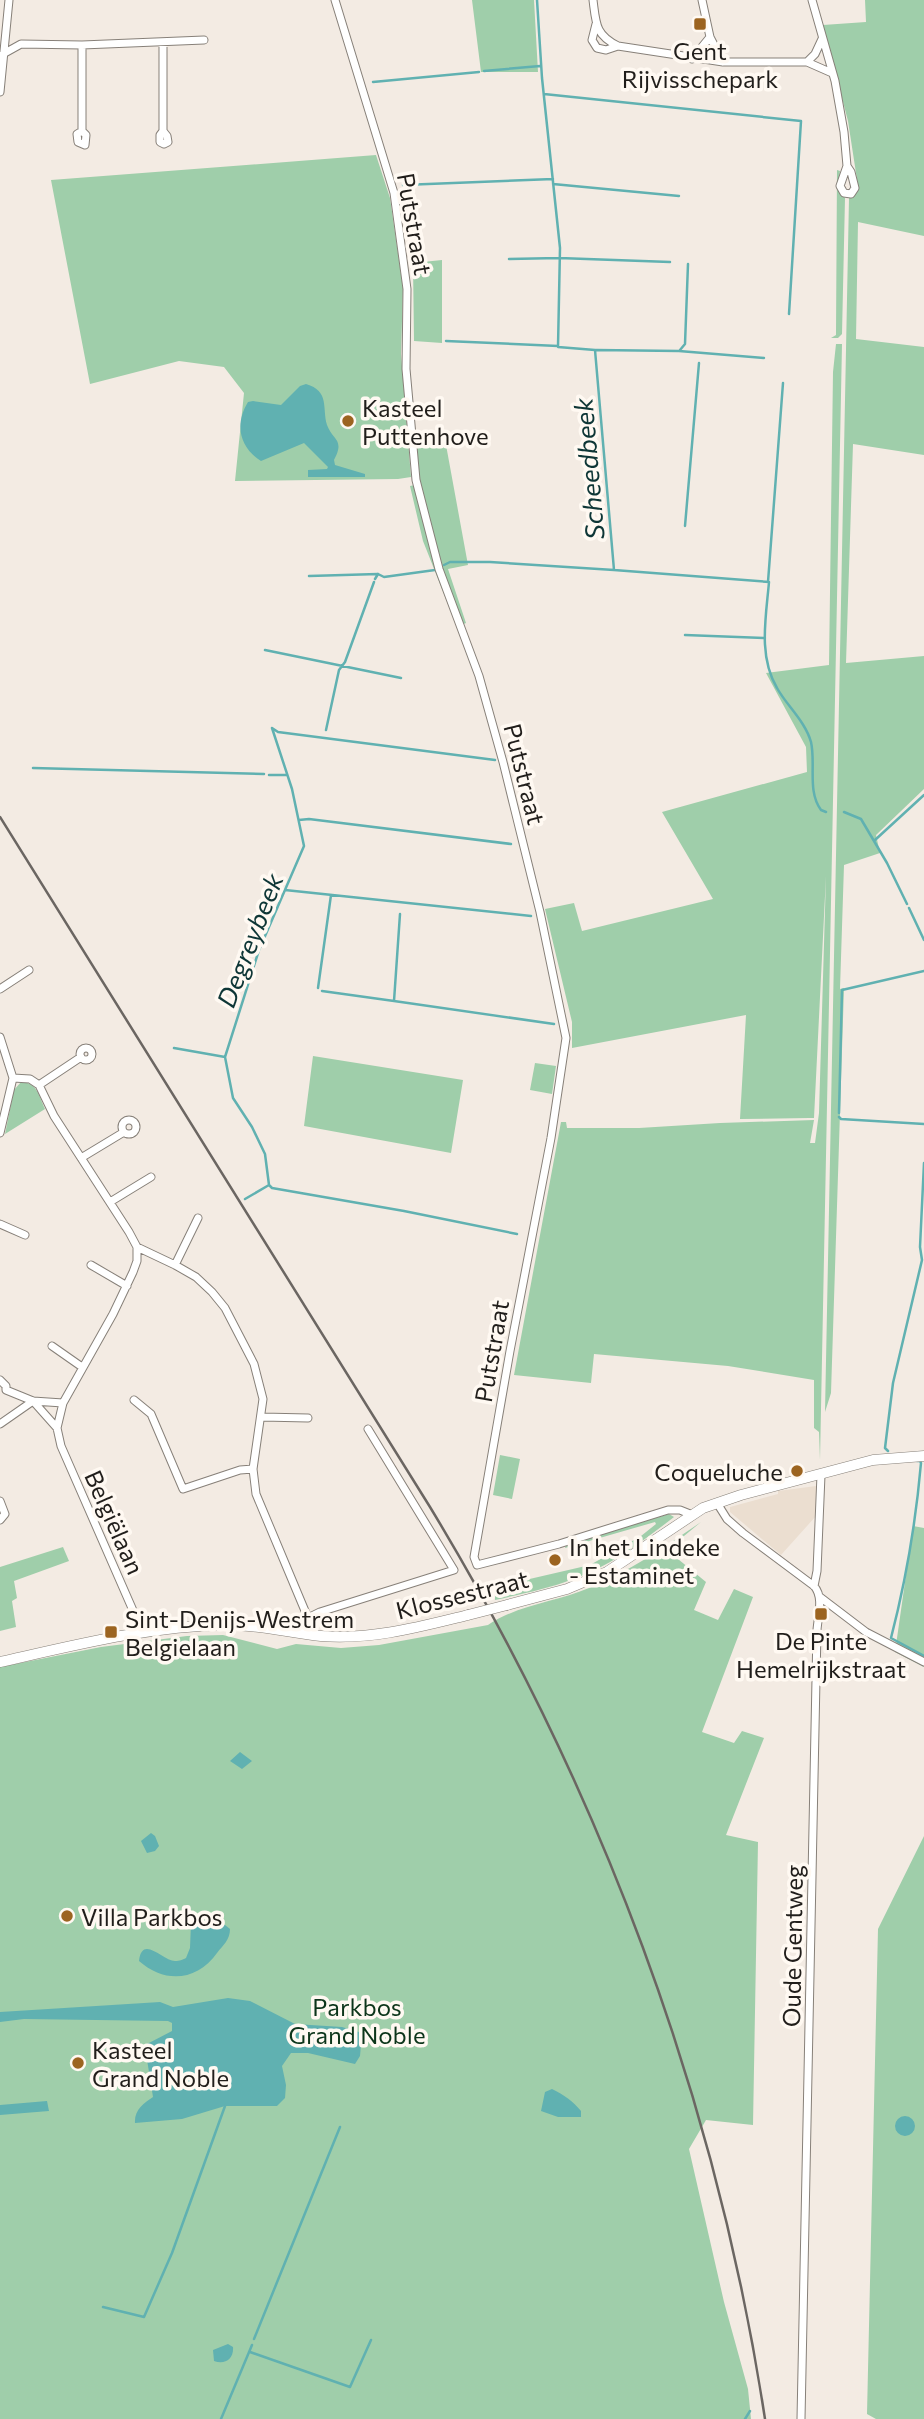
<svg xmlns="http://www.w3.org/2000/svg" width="924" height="2419" viewBox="0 0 924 2419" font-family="Commissioner,sans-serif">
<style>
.built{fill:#ebded0}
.green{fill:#9fceaa}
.water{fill:#60b1b1}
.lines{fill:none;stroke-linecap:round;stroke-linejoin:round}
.stream{stroke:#60b1b1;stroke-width:2.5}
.street-casing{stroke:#878079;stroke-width:9}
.secondary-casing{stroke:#878079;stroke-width:11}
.street{stroke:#fff;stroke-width:7}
.secondary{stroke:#fff;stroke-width:10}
.rail{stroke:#6b6662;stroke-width:2.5}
.secondary-bridge-casing{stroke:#878079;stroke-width:11;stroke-linecap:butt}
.secondary-bridge{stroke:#fff;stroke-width:10}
.poi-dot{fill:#9c6420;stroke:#fff9f2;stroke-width:2.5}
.labels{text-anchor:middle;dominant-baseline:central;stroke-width:7;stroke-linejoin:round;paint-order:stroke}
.poi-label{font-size:24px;fill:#211e1b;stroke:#fff9f2;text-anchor:start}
.street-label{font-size:24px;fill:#211e1b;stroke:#fff9f2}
.park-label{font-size:24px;fill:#0c351a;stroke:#fff9f2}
.water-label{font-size:26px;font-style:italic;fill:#0e3636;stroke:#fff9f2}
</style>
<rect width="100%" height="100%" fill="#f3ebe3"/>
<path class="built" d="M816,1486V1516L781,1555L730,1512V1507L778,1494V1491Z"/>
<path class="green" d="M472,0H534L538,72H481Z
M865,0H924V236L858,222L856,339L924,347V455L853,444L846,663L924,656V789L876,835L880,853L844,865L840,989L844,988L831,1393L825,1412L849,198L854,196L858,186L848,121L823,25L866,22Z
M376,155L390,198L403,288L401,354L411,477L398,479L235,481L244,393L224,367L179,361L90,384L51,180Z
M837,170L840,171L838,191L845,198L842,334L838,338H831L836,335Z
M442,260V343L414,341L413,263Z
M836,344H842L820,1460L819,1432L814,1428V1380L728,1366L594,1354L591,1383L514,1375L561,1122H566L567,1128H639L720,1123L814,1120L810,1143H815L819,1113L826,876L814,1118H809L740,1119L746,1015L572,1048V1022L545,909L574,903L582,931L713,899L662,812L807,772L806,747L766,673L829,665L833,372Z
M444,434L468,565L448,569L466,623L457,627L423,541L410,486L420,484L415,436Z
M313,1056L463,1080L451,1153L304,1126Z
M535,1063L556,1066L552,1094L530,1090Z
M21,1082C37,1082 39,1096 45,1109L5,1134L14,1090Z
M500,1455L520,1459L512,1499L493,1495Z
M669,1514L674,1517C643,1541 611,1566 573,1579C548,1589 521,1594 495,1600V1591L499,1586L590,1565L641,1536L656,1524L655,1522L565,1548L566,1545Z
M701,1522L667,1550L706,1582L694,1610L718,1620L734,1589L753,1597L702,1732L734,1743L742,1731L764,1738L726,1835L758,1842L753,2125L706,2120L689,2149L724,2302L748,2389L751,2419H0V1667L101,1647L187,1636L223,1635L277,1649L296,1644L341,1648L379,1645L488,1625C517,1605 556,1602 589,1588C629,1572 666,1546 701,1522Z
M913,1526L924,1528V1667L895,1652Z
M63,1547L69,1561L14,1581L17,1598L12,1601L16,1627L0,1631V1567Z
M924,1836V2419H876L867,2414L878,1929Z"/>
<path class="water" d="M306,384C330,391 322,408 327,425C333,441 345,439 334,460L335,465L365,474V477H308V470L327,469L328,467L304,443L261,461C240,448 234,425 248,402L253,401L281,405L300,386Z
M240,1752L252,1761L242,1769L230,1761Z
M151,1833L155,1836L159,1846L155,1851L147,1853L141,1841Z
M195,1920L225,1925L230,1929C230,1940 223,1945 217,1953C197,1981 165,1984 139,1961C142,1934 163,1961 175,1961C180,1961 182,1960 186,1958L190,1948L191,1923Z
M228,1998L250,2001L295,2024L342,2027L362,2033L360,2056L355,2064L308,2053H291L282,2066L286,2085L285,2098L277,2106H225L182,2119L135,2123C134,2110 144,2103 153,2097L145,2047L147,2044L172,2031V2023L168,2021L24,2019L0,2022V2012L160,2002L173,2007Z
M552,2089C564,2095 573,2101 581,2111V2117H558L541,2111L545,2092Z
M47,2101L49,2111L0,2115V2105Z
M895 2126a10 10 0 1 1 20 0a10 10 0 1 1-20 0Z
M228,2344L233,2347C234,2359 225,2365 214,2361L213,2350Z"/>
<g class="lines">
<path class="stream" d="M537,0L542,78L560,248L558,347L595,350L614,570L769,582C766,617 758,656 777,688C787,706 805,721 811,742C816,764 807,791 821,810L826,812
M484,71L540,66
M373,82L479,72
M544,94L801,121L789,314
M553,184L679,196
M403,185L553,179
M509,259L559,258L670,262
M446,341L558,346
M596,350L679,351L764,358
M680,350L685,344L688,264
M685,526L699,363
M444,565L450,562H490L614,570
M309,576L378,574
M375,579L378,574L384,577L435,570
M768,582L783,383
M685,635L765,638
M265,650L401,678
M326,730L339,670L345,662L374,582
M33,768L264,774
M269,775H287
M844,812L861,819L887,863L907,904
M299,820L309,819L511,844
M875,840L924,795
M285,890L531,916
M909,908L924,940
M318,988L331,895
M322,991L394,1001L400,914
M394,1001L554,1024
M174,1048L225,1057
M839,1113L842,990L924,971
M839,1117L841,1119L924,1124
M269,1185L272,1188L404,1211L517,1234
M245,1199L269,1185L265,1154L252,1127L233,1098L225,1057L259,950L304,846L292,789L272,728L278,732L495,760
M888,1451L885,1448L893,1383L922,1260L920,1247L924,1163
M917,1461H920L921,1463C916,1520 905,1584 891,1638L924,1656
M103,2307L144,2317L172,2253L225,2106
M254,2339L340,2127
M250,2352L350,2387L371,2340
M221,2419L252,2345
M745,2419L750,2411"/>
<g class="street-casing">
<path id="street" d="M335,0L394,193L407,289L406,369L416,480L439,569L479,676L503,762L540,912L566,1038L551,1138L510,1351L474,1557L477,1565L559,1544L668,1510H680L690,1514
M593,0C596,23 595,35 618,46L723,62H807L832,73
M702,0L710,37L723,62
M812,0L835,81L844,132L847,166L840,186L844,193L851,194L855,188L851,172L847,166
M596,24L592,40L597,48L606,50L618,46
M3,54L21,44L82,45L204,40
M692,59L710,37
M807,62L815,54L822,39
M0,92L9,0
M82,131L86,135L85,145L78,142L77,134L82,131V45
M163,131L167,136L168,142L164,144L160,142V135L163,131V43
M0,989L29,970
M0,1037L13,1078L0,1133
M80 1054a6 6 0 1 1 12 0a6 6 0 1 1-12 0Z
M13,1078L30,1079L39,1085L54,1116L129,1232L137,1247V1261L133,1272L113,1314L63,1403L57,1428L61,1446L142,1631
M39,1085L81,1057
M122 1127a7 7 0 1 1 14 0a7 7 0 1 1-14 0Z
M81,1158L124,1132
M110,1202L151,1177
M0,1224L25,1235
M137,1247L175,1265L196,1277L212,1292L225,1308L254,1364L263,1399L253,1469L256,1494L308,1618
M91,1265L127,1286
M175,1265L198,1218
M52,1346L82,1367
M0,1380L6,1386V1390L33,1401L63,1403
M134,1400L151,1414L183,1489L240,1470L253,1469
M33,1401L57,1428
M262,1417L308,1418
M0,1424L33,1401
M0,1501L5,1514L0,1520
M717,1503L727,1519L743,1533L814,1586C824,1597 818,1616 817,1630L801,2419
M814,1586L817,1571L821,1475
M820,1597L866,1632L924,1662
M305,1633L308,1618L320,1612L454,1570L368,1429"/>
</g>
<g class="secondary-casing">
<path id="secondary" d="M507,1605L567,1589L607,1572L703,1508L741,1495L873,1460L924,1456
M0,1662C75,1645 149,1626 226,1625C258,1624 289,1633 321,1636C372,1640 419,1627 468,1615"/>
</g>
<use href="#street" class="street"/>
<use href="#secondary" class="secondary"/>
<path class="rail" d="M0,817L430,1507C599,1786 716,2096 765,2419"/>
<g class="secondary-bridge-casing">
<path id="secondary-bridge" d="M468,1615L507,1605"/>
</g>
<use href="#secondary-bridge" class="secondary-bridge"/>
</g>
<g class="poi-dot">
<rect x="693" y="17" width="14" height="14" rx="3.5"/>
<circle cx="348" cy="421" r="7"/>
<circle cx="797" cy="1471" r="7"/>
<circle cx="555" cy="1560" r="7"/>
<rect x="814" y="1607" width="14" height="14" rx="3.5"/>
<rect x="104" y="1625" width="14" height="14" rx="3.5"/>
<circle cx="67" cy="1916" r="7"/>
<circle cx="78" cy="2063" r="7"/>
</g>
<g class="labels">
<g class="poi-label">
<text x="700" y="50" text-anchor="middle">Gent<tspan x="700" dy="28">Rijvisschepark</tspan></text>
<text x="362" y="407">Kasteel<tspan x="362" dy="28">Puttenhove</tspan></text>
<text x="783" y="1471" text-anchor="end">Coqueluche</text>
<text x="569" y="1546">In het Lindeke<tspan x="569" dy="28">- Estaminet</tspan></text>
<text x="125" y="1618">Sint-Denijs-Westrem<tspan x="125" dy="28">Belgielaan</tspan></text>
<text x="821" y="1640" text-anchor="middle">De Pinte<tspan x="821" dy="28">Hemelrijkstraat</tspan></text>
<text x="81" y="1916">Villa Parkbos</text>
<text x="92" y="2049">Kasteel<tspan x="92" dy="28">Grand Noble</tspan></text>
</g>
<g class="street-label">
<text transform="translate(415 224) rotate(80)">Putstraat</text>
<text transform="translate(525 774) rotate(76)">Putstraat</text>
<text transform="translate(491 1351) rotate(-80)">Putstraat</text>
<text transform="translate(115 1522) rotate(66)">Belgiëlaan</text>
<text transform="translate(462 1594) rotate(-14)">Klossestraat</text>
<text transform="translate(792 1946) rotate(-89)">Oude Gentweg</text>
</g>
<g class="park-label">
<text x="357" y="2006">Parkbos<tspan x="357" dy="28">Grand Noble</tspan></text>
</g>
<g class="water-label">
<text transform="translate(588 469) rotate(-95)">Scheedbeek</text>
<text transform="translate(249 940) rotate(-69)">Degreybeek</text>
</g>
</g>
</svg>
